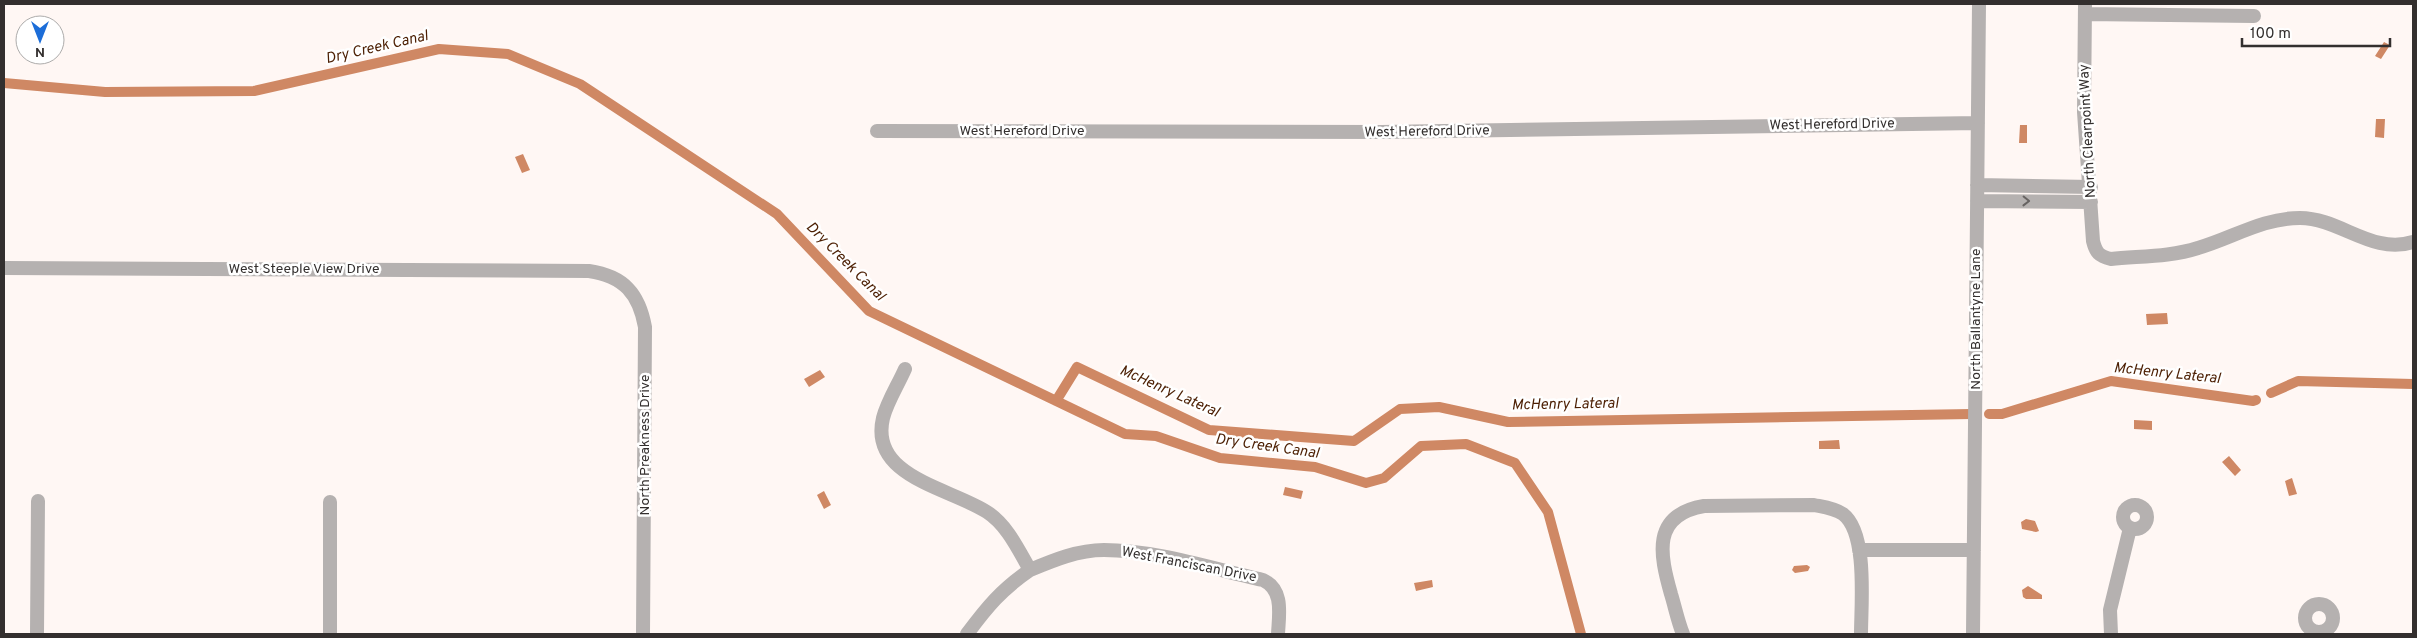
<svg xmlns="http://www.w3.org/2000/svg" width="2417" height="638" viewBox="0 0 2417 638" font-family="Overpass,sans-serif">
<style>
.water{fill:#cf8864}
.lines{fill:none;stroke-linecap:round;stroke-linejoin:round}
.canal{stroke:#cf8864;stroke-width:10}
.minor{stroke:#b5b1b0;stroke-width:14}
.oneway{stroke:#676362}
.labels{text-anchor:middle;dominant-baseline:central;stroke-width:5;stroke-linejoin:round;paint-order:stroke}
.street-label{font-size:14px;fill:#332f2e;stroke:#fff}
.water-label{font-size:15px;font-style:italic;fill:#4c1f03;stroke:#fff}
</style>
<rect width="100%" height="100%" fill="#fff7f4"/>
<path class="water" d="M2384,42L2390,45L2381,59L2375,56Z
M2376,119H2385L2384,138L2375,137Z
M2020,125H2027V143H2019Z
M523,154L530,170L522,173L515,157Z
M2167,313L2168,324L2147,325L2146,314Z
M820,370L825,377L809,387L804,379Z
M2134,420L2152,421V430L2134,429Z
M1839,440L1840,449H1819V441Z
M2229,456L2241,470L2235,476L2222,462Z
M2292,478L2297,494L2289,496L2285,481Z
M1285,487L1303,491L1301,499L1283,495Z
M824,491L831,505L824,509L817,495Z
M2026,519L2035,521L2039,531L2036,532L2022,529L2021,522Z
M1807,565L1810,567L1808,571L1795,573L1792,570L1794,566Z
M1432,580L1433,587L1416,591L1414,583Z
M2028,586L2042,595V599H2026L2023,597L2022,590Z"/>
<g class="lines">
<path class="canal" d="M4,83L105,92L254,91L439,49L508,54L580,84L777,214L869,311L1125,434L1156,436L1220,458L1315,467L1366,483L1384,478L1421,446L1466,444L1515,463L1548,512L1581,634
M2271,393L2298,381L2413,384
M1056,401L1077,367L1209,430L1354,441L1400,409L1439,407L1508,422L1971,414
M1989,414H2002L2111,381L2253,401L2256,400"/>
<path class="minor" d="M2085,4L2084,112L2093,241C2096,253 2099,256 2111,259C2140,256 2170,257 2198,248C2233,238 2262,218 2300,218C2340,218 2372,255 2413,242
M2085,14L2254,16
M877,131L1381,132L1978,123
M1977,185L2091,187
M1977,201L2091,202
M4,268L589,271C624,276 639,294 645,327L643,634
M905,369C898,385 887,402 883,418C869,477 950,488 987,512C1007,525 1018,549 1030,570C1054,560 1078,550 1104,550C1155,550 1213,569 1263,580C1284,590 1279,614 1278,634
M2123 517a12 12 0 1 1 24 0a12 12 0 1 1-24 0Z
M1859,550H1974
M2305 618a14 14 0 1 1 28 0a14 14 0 1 1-28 0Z
M37,634L38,501
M330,634V502
M967,634C987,607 1002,589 1030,570
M1683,634C1678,622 1675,607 1671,594C1660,555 1651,515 1704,506L1814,505C1824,507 1834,508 1843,514C1868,533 1861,605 1861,634
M1973,634L1979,4
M2111,634L2110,610L2130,528"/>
</g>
<defs><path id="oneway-chevron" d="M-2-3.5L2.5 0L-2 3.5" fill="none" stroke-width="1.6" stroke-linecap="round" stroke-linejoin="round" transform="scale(1.25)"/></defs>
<use class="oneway" href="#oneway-chevron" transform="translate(2026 201) rotate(1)"/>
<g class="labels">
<g class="street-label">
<text transform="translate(1832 125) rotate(-1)">West Hereford Drive</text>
<text x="1022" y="131">West Hereford Drive</text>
<text transform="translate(2088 131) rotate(-93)">North Clearpoint Way</text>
<text transform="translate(1427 132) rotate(-1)">West Hereford Drive</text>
<text x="304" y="269">West Steeple View Drive</text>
<text transform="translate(1976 319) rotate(-90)">North Ballantyne Lane</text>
<text transform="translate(645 445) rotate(-90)">North Preakness Drive</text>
<text transform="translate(1189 565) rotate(11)">West Franciscan Drive</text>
</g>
<g class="water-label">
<text transform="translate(377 48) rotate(-13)">Dry Creek Canal</text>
<text transform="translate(845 262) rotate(45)">Dry Creek Canal</text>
<text transform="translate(2167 374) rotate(6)">McHenry Lateral</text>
<text transform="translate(1169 392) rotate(24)">McHenry Lateral</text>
<text transform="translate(1565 405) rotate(-1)">McHenry Lateral</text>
<text transform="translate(1267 447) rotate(8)">Dry Creek Canal</text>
</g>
</g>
<rect width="2417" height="638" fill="none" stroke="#332f2e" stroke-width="10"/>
<g transform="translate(40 40) rotate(180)"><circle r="24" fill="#ffffff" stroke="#adacab"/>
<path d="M0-4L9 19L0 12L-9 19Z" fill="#1c6dd8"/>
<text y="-8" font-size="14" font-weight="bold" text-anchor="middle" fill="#332f2e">N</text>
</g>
<path d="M2242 38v8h148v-8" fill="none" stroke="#332f2e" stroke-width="2.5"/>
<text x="2250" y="38" font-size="15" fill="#332f2e" stroke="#ffffff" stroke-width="4" paint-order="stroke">100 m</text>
</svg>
